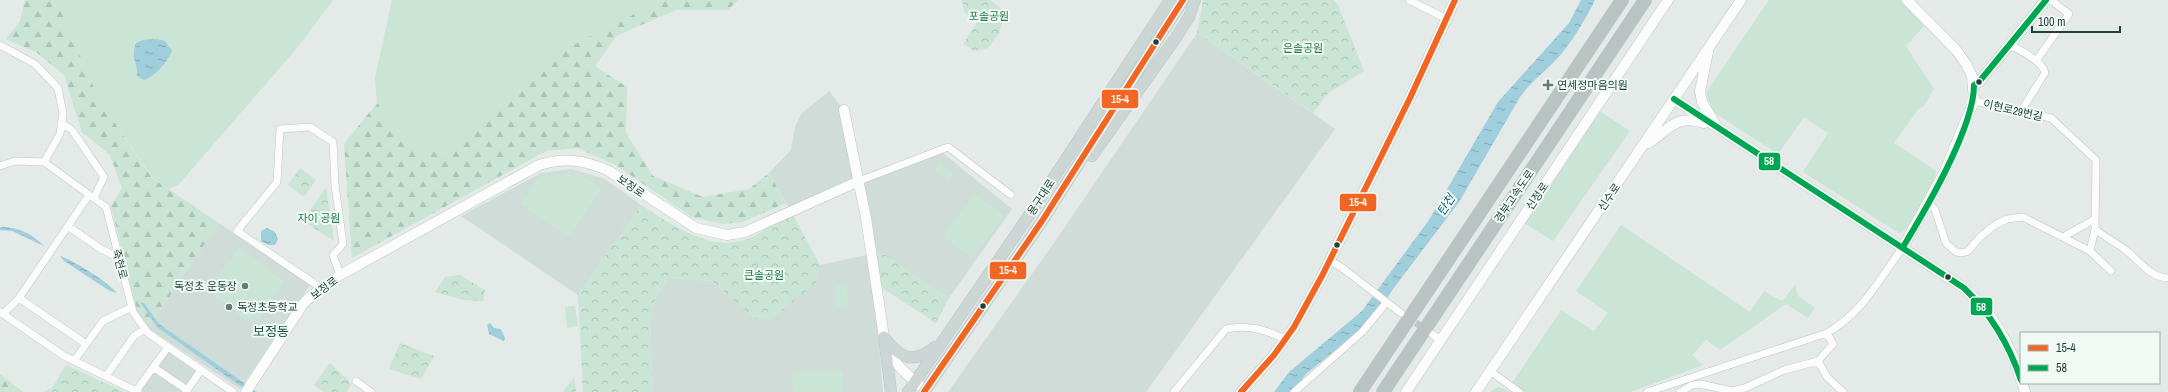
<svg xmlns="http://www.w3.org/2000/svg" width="2168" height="392" viewBox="0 0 2168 392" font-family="'Archivo Narrow','Noto Sans KR',sans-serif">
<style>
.built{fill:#d0dcd7}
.green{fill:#cae4d5}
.forest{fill:url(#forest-firs)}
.park{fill:url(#park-crowns)}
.water{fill:url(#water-ripples)}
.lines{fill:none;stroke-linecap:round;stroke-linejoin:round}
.street-tunnel{stroke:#bcc8c4;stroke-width:7;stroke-dasharray:7 3.5;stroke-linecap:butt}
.street-casing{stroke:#c0c7c4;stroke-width:8}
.secondary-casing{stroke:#bec8c5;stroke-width:11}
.primary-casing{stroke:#bbc6c3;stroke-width:12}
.highway-casing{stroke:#bbc6c3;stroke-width:14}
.street{stroke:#fbfcfb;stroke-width:7}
.secondary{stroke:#fbfcfb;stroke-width:10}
.primary{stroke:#ccd6d4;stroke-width:11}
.highway{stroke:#b9c3c2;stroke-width:13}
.bus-1-casing{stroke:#f1f9f5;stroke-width:9}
.bus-2-casing{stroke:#f1f9f5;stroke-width:9}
.bus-1{stroke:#f26522;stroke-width:6}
.bus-2{stroke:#00a651;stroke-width:6}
.bus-dot{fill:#1f3f39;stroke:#f1f9f5;stroke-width:1.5}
.poi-dot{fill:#647b76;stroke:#f1f9f5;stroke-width:1.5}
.labels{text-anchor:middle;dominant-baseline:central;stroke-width:4;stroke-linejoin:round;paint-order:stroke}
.park-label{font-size:11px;fill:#257a4e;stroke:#f1f9f5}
.poi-label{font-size:11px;fill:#1f3f39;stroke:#f1f9f5;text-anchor:start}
.street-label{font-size:11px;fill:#1f3f39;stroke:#f1f9f5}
.water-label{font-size:12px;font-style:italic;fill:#136481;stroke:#f1f9f5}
.quarter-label{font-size:13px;fill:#19534a;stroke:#f1f9f5}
.line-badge{stroke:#f1f9f5;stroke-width:1.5}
.badge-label{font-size:11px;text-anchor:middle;font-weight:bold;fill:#fff}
</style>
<defs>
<pattern id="forest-firs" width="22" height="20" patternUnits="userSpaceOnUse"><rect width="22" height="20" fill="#cae4d5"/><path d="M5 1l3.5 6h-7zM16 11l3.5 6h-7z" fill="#adc5b8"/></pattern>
<pattern id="park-crowns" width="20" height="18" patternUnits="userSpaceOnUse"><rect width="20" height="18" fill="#cae4d5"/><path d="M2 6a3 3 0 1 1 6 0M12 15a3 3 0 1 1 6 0" fill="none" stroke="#adc5b8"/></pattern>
<pattern id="water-ripples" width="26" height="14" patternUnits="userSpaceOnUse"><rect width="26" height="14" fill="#9fcedc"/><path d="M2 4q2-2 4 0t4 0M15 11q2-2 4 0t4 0" fill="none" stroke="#81a9b3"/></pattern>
</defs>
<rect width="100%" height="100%" fill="#e3eae7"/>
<path class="built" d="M1197,33L1335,129L1146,392H948L1056,240Z
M829,91L844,110L859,181L939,150L1012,209L949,298L870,245L859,181L791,211L769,173L791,150L795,127L801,114Z
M571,169L605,179L641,205L578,295L461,216L541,173Z
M219,223L310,285L240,389L148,328Z
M871,254L883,392H650L653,388L650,323L655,299L669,278L712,281L754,318L816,283L820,265Z
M168,348L200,370L185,392H140L137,390Z"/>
<path class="green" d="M65,0H333L298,47L179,184L169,189L153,178L100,101L65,21Z
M392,0H663L557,55L450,153L425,151L404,138L377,103L375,78Z
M1769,0H1900L1924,26L1906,46L1934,89L1923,107L1919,108L1894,143L1936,171C1933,188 1916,228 1899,233L1803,172L1828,133L1804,117L1778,154L1713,112L1706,93Z
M1598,110L1630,131L1553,241L1524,223Z
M940,163L954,174L948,181L935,170Z
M550,174H581L602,188L569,237L520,204L538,177Z
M975,193L1004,216L972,258L943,236Z
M1621,225L1750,312L1764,291L1782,301L1795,285L1798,296L1815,308L1808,318L1786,304L1720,350L1706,340L1692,355L1703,365L1631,392H1525L1512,383L1561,310L1594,331L1608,313L1576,291Z
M239,247L284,281L255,326L206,291Z
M835,284H847L848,308H836Z
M575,306L578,326L567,328L565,307Z
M843,371V392H793L792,372Z
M1498,387L1511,392H1490Z"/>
<path class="forest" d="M25,0H65V21L100,101L152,178L219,223L148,328L137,311L111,206L122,188L110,155L82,132L64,75L36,52L6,39L20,21Z
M663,0H738L728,10H676L616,36L595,66L627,87L626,133L653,176L703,197L749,189L769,173L786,203L743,222L722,224L692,217L614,164L577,148L546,151L352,258L344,144L377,103L404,138L425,151L450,153C485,121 517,80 557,55C591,34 628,18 663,0Z
M0,374L23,392H0Z"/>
<path class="park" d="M962,0H990L1006,12L999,33L988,48L974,51L963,44L977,23L964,12Z
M1203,0H1334L1338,5L1364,71L1328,93L1313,113L1197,33Z
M300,168L316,180L304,197L288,185Z
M326,187L334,241L303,221Z
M641,205C673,225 711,254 750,238C765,232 778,220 791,211L820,265L816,283L771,320L754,318L712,281L669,278L655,299L650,323L653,388L650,392H583L578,295Z
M870,245L949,298L936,323L876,284Z
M460,275L485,290L483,301L464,300L435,292L445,277Z
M400,343L434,356L421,379L389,369Z
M330,363L352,384L346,392H324L314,385Z
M66,365L125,392H43L52,388Z
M574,377L576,392H563Z"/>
<path class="water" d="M1581,0H1595C1586,18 1575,37 1562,53C1549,69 1532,80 1520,97L1459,202L1393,289L1375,318L1306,374L1293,392H1274L1289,372L1362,311L1429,220L1498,102L1569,23Z
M157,39L165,41L172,51C167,62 156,76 144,80L137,76C138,61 130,59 136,43L143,40Z
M0,227C19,227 31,233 44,246L12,231L0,230Z
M267,228L275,232L278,239L275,245H268L261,241V231Z
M60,256C73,260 108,282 117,293L110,291L64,261Z
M140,302L144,303L159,324L257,392H249L157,327Z
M490,323L494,328L501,329L505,338L504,341L489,334L487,325Z"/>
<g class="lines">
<path class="street-tunnel" d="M1407,317L1427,330"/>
<g class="street-casing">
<path id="street" d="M1409,0L1445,18
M2009,44C2020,51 2042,60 2045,73L2021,111
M0,45L35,64L58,88L63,114L60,134L44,162
M2036,61L2069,14L2051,0
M1974,101L2051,118L2096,160L2095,229L2090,251
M61,123L72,130L104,177L94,198
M0,166L15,161L44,162L106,207L133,312L148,333L233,392
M859,181L948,147L1011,195
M1929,203L1935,210L1946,243L1956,252L1962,253L1968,251L1980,237L1995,225L2007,219L2023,217L2090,251L2111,271
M69,227L101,249L119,258
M2095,229C2104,237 2115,242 2124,249C2139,259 2148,277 2168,278
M2063,237L2095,219
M1329,260L1341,267L1401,313
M321,288L237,231L277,182L280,129L310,127L333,142L335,185L343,244L333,255L340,275
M19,298L86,344
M0,312L64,356L138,392
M3,314L19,298L89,195
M1432,334L1441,340
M74,361L103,321L132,307
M1818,361L1827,377L1843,392
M153,367L187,390
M1490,371L1519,392
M106,376L134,336L145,329
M356,381L371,392
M136,391L168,347
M186,392L201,370
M1174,392L1226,329C1247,324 1266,330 1285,339
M1294,392L1362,332L1386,303
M1647,392L1827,333C1863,312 1879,280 1903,247
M1680,392L1692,385L1700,384L1732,391L1745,388L1784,370L1818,361L1833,344L1827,333"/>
</g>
<g class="secondary-casing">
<path id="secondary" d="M1708,52L1700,91L1702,102L1716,125
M1974,85L1979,82L2046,0
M1674,99L1964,288C1994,315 2009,341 2021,380
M844,110L866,218L884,337C892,364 904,372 925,390
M1649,143C1670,128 1677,114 1704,123
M1903,247L1944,173L1974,101L1972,76L1966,64L1957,51L1907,0
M2022,383L2025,392
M246,392L303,304L310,297L340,275L539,165C564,157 585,160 609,171L696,228L727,235L745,232L859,181
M1241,392L1274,355L1294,327L1323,274L1410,98L1455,0
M1406,392L1668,0
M1476,392L1741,0"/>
</g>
<g class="primary-casing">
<path id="primary" d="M1092,156L1175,39L1189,17L1195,0
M884,337C899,358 913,365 935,347
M884,337L891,392
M908,392L1032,211L1170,0
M924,392L1042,221L1183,0"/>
</g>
<g class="highway-casing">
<path id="highway" d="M1360,392L1622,0
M1383,392L1645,0"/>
</g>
<use href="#street" class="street"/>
<use href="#secondary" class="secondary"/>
<use href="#primary" class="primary"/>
<use href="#highway" class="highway"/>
<g class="bus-1-casing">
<path id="bus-1" d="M924,392L1042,221L1183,0
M1241,392L1274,355L1294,327L1323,274L1410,98L1455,0"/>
</g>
<g class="bus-2-casing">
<path id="bus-2" d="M1674,99L1964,288C1992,315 2009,344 2021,380
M1903,247C1926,209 1974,128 1974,85L1979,82L2046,0"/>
</g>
<use href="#bus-1" class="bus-1"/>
<use href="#bus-2" class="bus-2"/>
</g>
<g class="bus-dot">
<circle cx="1156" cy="42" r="3.5"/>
<circle cx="1979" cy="82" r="3.5"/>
<circle cx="1337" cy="245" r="3.5"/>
<circle cx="1948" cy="277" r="3.5"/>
<circle cx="983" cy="306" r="3.5"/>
</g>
<g class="poi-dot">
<path d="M1546 79h4v4h4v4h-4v4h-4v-4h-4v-4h4z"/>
<circle cx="245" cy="286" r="4"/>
<circle cx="229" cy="307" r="4"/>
</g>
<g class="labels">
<g class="park-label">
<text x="989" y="16">포솔공원</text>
<text x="1303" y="48">은솔공원</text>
<text x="319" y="218">자이 공원</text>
<text x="764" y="275">큰솔공원</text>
</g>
<g class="poi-label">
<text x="1557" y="85">연세정마음의원</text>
<text x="237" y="286" text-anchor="end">독정초 운동장</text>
<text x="237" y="307">독정초등학교</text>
</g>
<g class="street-label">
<text transform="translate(2013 110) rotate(13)">이현로29번길</text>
<text transform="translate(631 186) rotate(34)">보정로</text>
<text transform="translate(1514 196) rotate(-56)">경부고속도로</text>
<text transform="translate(1537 196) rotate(-56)">신정로</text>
<text transform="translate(1041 197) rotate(-57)">용구대로</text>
<text transform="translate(1609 197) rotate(-56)">신수로</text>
<text transform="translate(120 264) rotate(75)">죽현로</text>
<text transform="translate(324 288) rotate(-37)">보정로</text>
</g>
<g class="water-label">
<text transform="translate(1446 205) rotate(-56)">탄천</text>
</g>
<g class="quarter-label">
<text x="271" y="331">보정동</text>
</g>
</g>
<g class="line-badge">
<rect x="1101" y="89" width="38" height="20" rx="4" fill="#f26522"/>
<rect x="1758" y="152" width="23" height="19" rx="4" fill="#00a651"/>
<rect x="1339" y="193" width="38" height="19" rx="4" fill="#f26522"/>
<rect x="989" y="261" width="38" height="19" rx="4" fill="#f26522"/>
<rect x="1970" y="297" width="23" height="19" rx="4" fill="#00a651"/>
</g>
<g class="badge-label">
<text x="1120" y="103">15-4</text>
<text x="1769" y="165">58</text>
<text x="1358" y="206">15-4</text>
<text x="1008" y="274">15-4</text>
<text x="1981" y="311">58</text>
</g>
<rect x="2020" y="332" width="140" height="52" fill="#f1f9f5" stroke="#9dafaa"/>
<rect x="2028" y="345" width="20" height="6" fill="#f26522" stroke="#9dafaa"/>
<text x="2056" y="352" font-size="12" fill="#1f3f39">15-4</text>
<rect x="2028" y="365" width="20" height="6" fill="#00a651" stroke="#9dafaa"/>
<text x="2056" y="372" font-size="12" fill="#1f3f39">58</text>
<path d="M2032 26v6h88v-6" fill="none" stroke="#1f3f39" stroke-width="2"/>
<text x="2038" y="26" font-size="12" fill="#1f3f39" stroke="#f1f9f5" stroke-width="3" paint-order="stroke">100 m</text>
</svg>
